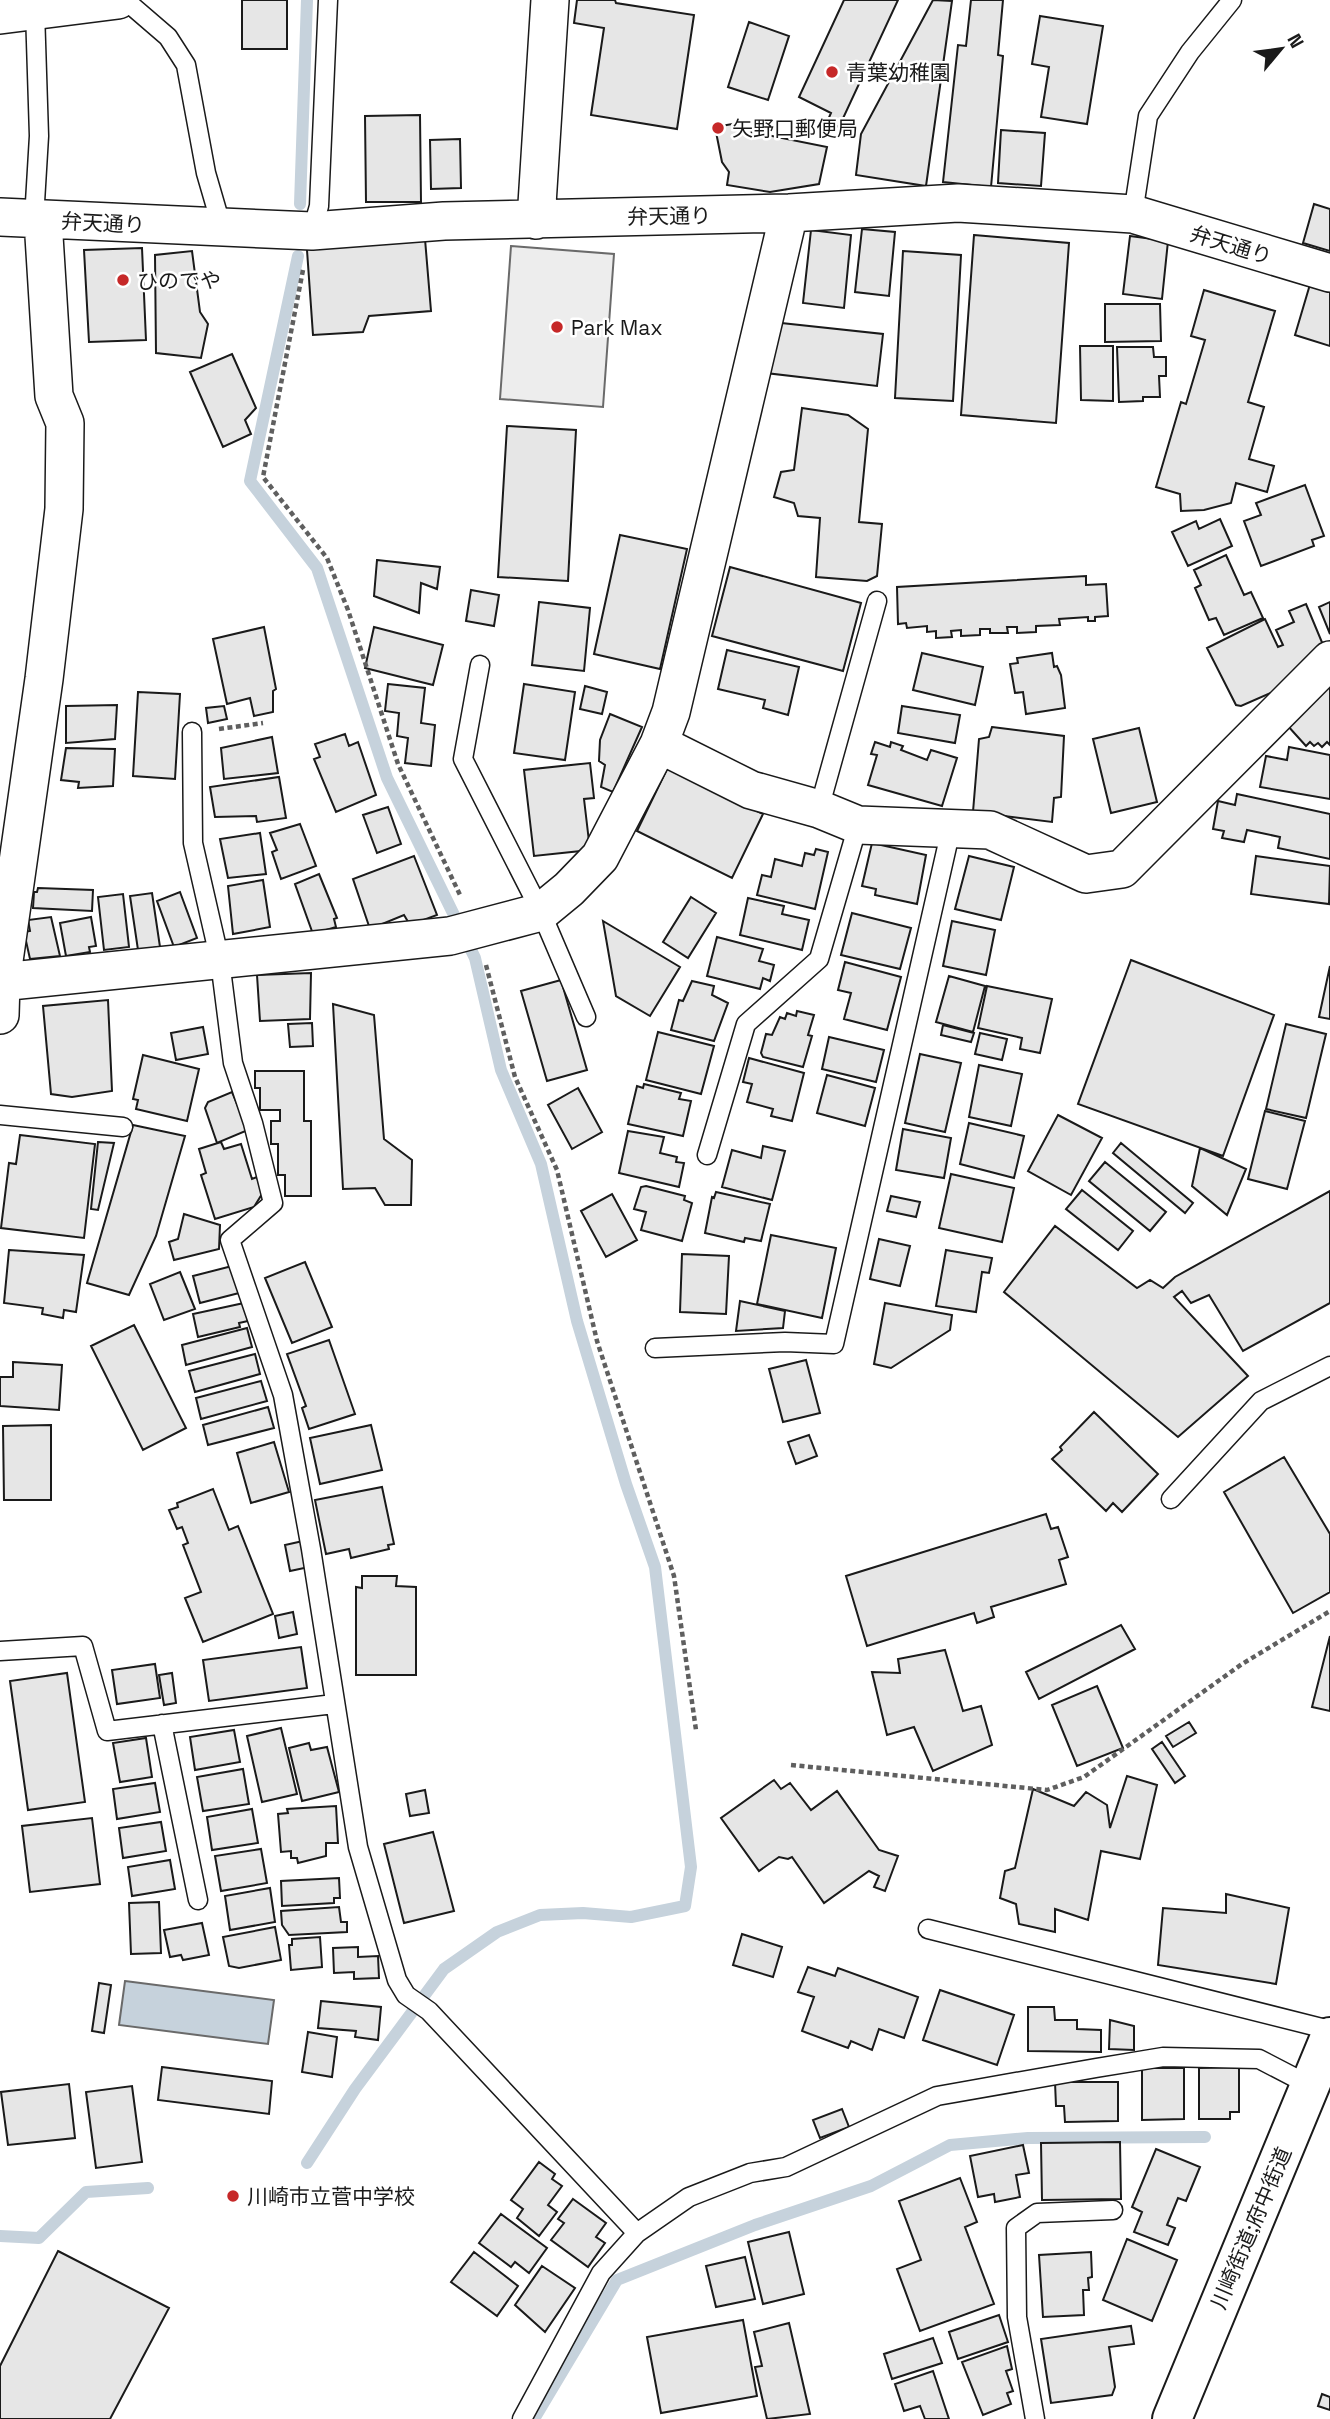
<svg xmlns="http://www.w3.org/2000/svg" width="1330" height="2419" viewBox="0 0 1330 2419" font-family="'Space Grotesk','Noto Sans JP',sans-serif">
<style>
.parking{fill:#ededed;stroke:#6a6a6a;stroke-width:2}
.water{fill:#c6d2dc;stroke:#6a6a6a;stroke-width:2}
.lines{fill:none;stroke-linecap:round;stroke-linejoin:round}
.stream{stroke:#c6d2dc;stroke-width:12}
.building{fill:#e6e6e6;stroke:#1a1a1a;stroke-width:2}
.lane-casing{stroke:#1a1a1a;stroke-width:21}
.street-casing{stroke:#1a1a1a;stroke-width:40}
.primary-casing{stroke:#1a1a1a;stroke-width:42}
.path{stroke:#5f5f5f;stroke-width:4.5;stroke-dasharray:5 3.5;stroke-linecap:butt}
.lane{stroke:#fff;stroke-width:18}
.street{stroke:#fff;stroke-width:37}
.primary{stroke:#fff;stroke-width:38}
.poi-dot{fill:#c62828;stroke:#fff;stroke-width:2.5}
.labels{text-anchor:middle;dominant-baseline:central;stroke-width:5;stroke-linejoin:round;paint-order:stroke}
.poi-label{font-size:21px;fill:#1a1a1a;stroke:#fff;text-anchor:start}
.street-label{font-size:21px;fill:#1a1a1a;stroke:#fff}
</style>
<rect width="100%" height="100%" fill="#fff"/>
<path class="parking" d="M511,246L614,254L603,407L500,399Z"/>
<path class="water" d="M125,1981L274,2000L268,2044L119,2025Z"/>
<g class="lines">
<path class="stream" d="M300,204L307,0
M298,256L250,481L317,568L387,778L475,958L501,1070L541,1164L577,1321L626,1484L655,1567L691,1867L685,1906L631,1917L583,1913L540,1915L497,1932L444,1969L355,2089L307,2163
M0,2236L39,2238L86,2192L148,2188
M534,2419L617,2280L755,2225L871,2186L950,2145L1028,2138L1205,2137"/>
</g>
<path class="building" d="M242,0H287V49H242Z
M577,0H615L616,3L694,15L677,129L591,115L604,28L574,23Z
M844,0H898L839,127L827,122L831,113L799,97Z
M933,0L952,1L926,186L856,175L861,134Z
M971,0H1003L998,55L1003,56L991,187L943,182L958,45L966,46Z
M1040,16L1103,26L1087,124L1041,117L1049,67L1032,64Z
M749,22L789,36L768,100L728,87Z
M420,115L421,202H366L365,116Z
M750,121L752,135L762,134L827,147L819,184L770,192L727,185L729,172L722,162L715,127Z
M1001,130L1045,133L1041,186L998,183Z
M460,139L461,188L431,189L430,140Z
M1314,204L1330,209V251L1303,243Z
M424,227L431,311L369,316L363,332L313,335L306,236Z
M862,229L895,232L889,296L855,292Z
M811,230L851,235L844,308L803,303Z
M974,235L1069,243L1056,423L961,415Z
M1130,236L1168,241L1162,299L1123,294Z
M142,248L146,340L89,342L84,250Z
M192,251L200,312L208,324L201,358L156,353L155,255Z
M903,251L961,255L953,401L895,398Z
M1311,281L1330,287V346L1295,335Z
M1204,290L1275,311L1248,402L1264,407L1249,459L1274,466L1267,492L1236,483L1231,503L1204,510L1181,511L1180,494L1156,487L1181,402L1186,404L1205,340L1191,336Z
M1105,304H1160L1161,341L1105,342Z
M772,322L883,334L877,386L766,373Z
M1080,346H1113V401L1081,400Z
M1117,347H1153L1154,357H1166V376H1159L1160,397H1143V401L1119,402Z
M232,354L256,408L245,420L251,434L223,447L190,372Z
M802,408L848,415L868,429L859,522L882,524L877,576L867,581L816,577L820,518L798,516L794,503L774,497L781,472L794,470Z
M507,426L576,430L568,581L498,577Z
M1305,485L1324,536L1312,540L1314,546L1261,566L1244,521L1261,515L1256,503Z
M1220,519L1232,546L1188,566L1172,532L1196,521L1199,529Z
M620,535L687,549L660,669L594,654Z
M1226,555L1244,595L1251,592L1263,618L1224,635L1216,618L1209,620L1195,588L1201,585L1194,570Z
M377,560L440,567L437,589L421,583L419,613L374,596Z
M730,567L861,603L843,671L712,636Z
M1086,576V585L1106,584L1108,616L1095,617V621H1088V617L1059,619L1060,625L1036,626V632L1017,633V627H1007L1008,633H990V629H980V635L961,636V630L951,631L952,637L936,638V631L927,632V626L907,628L906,623L898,624L897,587Z
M471,590L499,595L494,626L466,621Z
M539,602L590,608L584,671L532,665Z
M1330,602V634L1319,607Z
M1306,604L1326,652L1291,684L1241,706L1236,705L1207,648L1265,619L1278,647L1283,645L1276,630L1294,622L1289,611Z
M264,627L276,689L273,691V712L254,716L250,698L227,704L213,639Z
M374,627L443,645L433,685L365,668Z
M727,650L799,667L788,715L763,708L765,700L718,689Z
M922,653L983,667L975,705L913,690Z
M1052,653L1054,667L1057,666L1061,675L1065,708L1026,714L1023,692L1015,693L1010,664L1018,663L1017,658Z
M388,684L425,688L421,723L435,725L431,766L405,763L408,738L397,736L399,713L385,711Z
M524,684L575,692L565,760L514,753Z
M1330,684V745L1327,742L1322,747L1318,743L1314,746L1310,742L1306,746L1287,725Z
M585,686L607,692L602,714L580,709Z
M138,692L180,694L175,779L133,776Z
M117,705L115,739L66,743V706Z
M224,706L227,719L208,723L206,708Z
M902,706L960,715L955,743L898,733Z
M610,714L642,727L613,792L601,787L605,765L599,761L600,740Z
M992,727L1064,736L1061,797L1054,798L1052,822L973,812L979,739L989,737Z
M1139,728L1157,802L1111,813L1093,739Z
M345,734L349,746L358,742L376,795L336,812L314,759L320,757L315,744Z
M272,737L278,773L224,779L221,748Z
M875,742L890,747L891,742L903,746L901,750L927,760L931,750L957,758L942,806L868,785L877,755L871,754Z
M1289,747L1330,755V799L1260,787L1266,756L1287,760Z
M66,748L115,749L113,786L78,788L79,782L61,780Z
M590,763L594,798L584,799L590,850L534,856L524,770Z
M668,767L763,814L732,878L637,831Z
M279,777L286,818L257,822L256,816L215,817L210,787Z
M1237,794L1330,814V859L1278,848L1280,837L1247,830L1244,842L1222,838L1224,831L1213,829L1218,801L1235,805Z
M388,807L401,844L377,853L363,815Z
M300,824L316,866L281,879L272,852L277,850L270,833Z
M260,833L266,874L228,878L220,839Z
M872,843L926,855L917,904L875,895L876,889L862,886Z
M816,849L828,852L815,909L757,895L762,875L771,877L775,859L802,866L805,853L814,855Z
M414,856L437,915L410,925L404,915L370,929L353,879Z
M969,856L1014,867L1001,920L955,909Z
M1256,856L1330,866L1329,904L1251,894Z
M319,874L337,918L334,919L336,927L313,934L295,884Z
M263,880L270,927L233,934L228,886Z
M38,888L93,890L92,911L33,908L34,892H37Z
M180,892L197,938L174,947L157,901Z
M152,893L160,947L138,950L130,896Z
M123,894L129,947L104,950L98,897Z
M691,897L716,913L688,958L663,942Z
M748,898L784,906L782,914L809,920L802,950L740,935Z
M852,913L911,928L900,969L841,955Z
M51,917L60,956L30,959L24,932L30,931L28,920Z
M91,917L96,946L89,947L90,952L66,956L60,923Z
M603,921L680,967L650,1016L616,996Z
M952,921L995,930L986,975L943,966Z
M717,937L763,949L759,961L774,965L770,981L763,978L760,989L707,976Z
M1131,960L1274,1015L1223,1156L1078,1104Z
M845,962L901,977L887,1030L844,1019L851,993L838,990Z
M1330,966V1019L1319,1017Z
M311,973L310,1019L260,1021L257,975Z
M949,976L985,986L973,1032L936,1022Z
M561,980L587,1070L547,1081L521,991Z
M692,981L714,986L712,995L728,1003L714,1041L671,1030L679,1000L683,1001Z
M987,986L1052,999L1040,1053L1020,1049L1022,1038L978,1028Z
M108,1000L112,1091L72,1097L51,1094L43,1006Z
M333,1004L374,1015L384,1139L412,1160L411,1205H385L375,1188L343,1189Z
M797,1011L814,1015L808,1035L812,1036L803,1067L763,1057L761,1053L766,1034L772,1035L780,1017L785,1019L787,1013L796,1016Z
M312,1023L313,1046L290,1047L288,1024Z
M1286,1024L1326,1034L1306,1118L1266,1109Z
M943,1025L974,1033L971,1042L941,1035Z
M203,1027L208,1054L176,1060L171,1033Z
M658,1032L714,1046L701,1094L646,1080Z
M980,1033L1007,1039L1002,1060L975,1054Z
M829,1037L884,1050L876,1082L822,1069Z
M920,1054L961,1063L945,1132L905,1123Z
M143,1055L199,1069L187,1121L136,1109L138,1100L133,1099Z
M749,1058L804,1073L792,1121L771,1116L773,1109L747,1102L752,1084L743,1082Z
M979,1065L1022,1074L1011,1126L969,1117Z
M255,1071H304V1121H311V1196H285V1175H278V1144H271V1121H280V1110H260V1088H255Z
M827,1075L875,1088L865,1126L817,1113Z
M644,1084L681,1093L679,1099L691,1101L683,1136L628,1124L637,1086L643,1088Z
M578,1088L602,1132L572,1149L548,1105Z
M232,1092L248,1130L217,1143L205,1108L208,1102Z
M1265,1111L1305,1121L1287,1189L1248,1179Z
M1058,1115L1102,1138L1071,1195L1028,1171Z
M969,1123L1024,1136L1014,1178L960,1164Z
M133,1125L185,1136L156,1236L129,1295L87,1283Z
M903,1129L951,1138L944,1178L896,1170Z
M628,1131L664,1137L660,1153L677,1157L676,1162L684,1163L679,1187L619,1173Z
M20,1135L95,1144L84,1238L1,1228L9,1163L16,1164Z
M98,1142L114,1143L98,1210L91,1209Z
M221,1142L224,1149L241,1144L252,1179L257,1177L262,1194L254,1207L215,1219L201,1175L206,1173L199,1149Z
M1121,1143L1193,1203L1185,1213L1113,1153Z
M763,1146L785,1151L772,1200L722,1187L732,1150L761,1158Z
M1200,1148L1246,1169L1227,1215L1192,1186Z
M1105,1162L1166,1212L1150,1231L1089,1181Z
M951,1174L1014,1188L1002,1242L939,1228Z
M646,1186L685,1196L684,1200L692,1203L682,1241L641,1230L646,1212L634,1209L641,1187Z
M1082,1190L1133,1231L1118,1250L1066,1209Z
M1330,1191V1303L1243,1351L1209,1295L1191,1303L1182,1291L1174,1297L1248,1376L1178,1437L1004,1292L1055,1226L1137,1288L1150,1280L1163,1288L1175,1277Z
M716,1192L770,1204L761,1241L745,1238L744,1242L705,1233L712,1197L714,1198Z
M612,1194L637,1240L606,1257L581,1211Z
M891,1196L920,1202L916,1217L887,1211Z
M184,1214L220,1225L219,1249L174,1260L169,1242L178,1239Z
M771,1235L836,1248L822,1318L757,1304Z
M879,1239L910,1246L900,1286L870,1279Z
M9,1250L84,1255L76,1312L64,1310L63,1318L42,1314L43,1308L4,1303Z
M946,1250L992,1258L989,1273L982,1272L976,1312L936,1306Z
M682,1254L729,1256L726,1314L680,1312Z
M305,1262L332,1327L292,1343L265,1278Z
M236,1265L243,1292L200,1303L193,1276Z
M180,1272L195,1309L164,1320L150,1284Z
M740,1301L785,1311L783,1328L736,1331Z
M244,1303L248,1321L239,1323L240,1327L198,1337L193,1314Z
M885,1303L952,1315L950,1330L891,1368L874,1364Z
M134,1325L186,1428L143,1450L91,1346Z
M247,1328L252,1347L186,1365L182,1345Z
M329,1340L355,1414L309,1429L302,1408L306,1406L287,1354Z
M255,1354L260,1374L195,1392L189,1371Z
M806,1360L820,1413L783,1422L769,1369Z
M13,1362L62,1365L59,1410L0,1406V1377H13Z
M261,1381L267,1401L201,1419L196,1398Z
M268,1407L274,1428L208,1445L203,1425Z
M1094,1412L1158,1474L1122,1512L1113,1503L1106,1511L1052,1459L1062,1450L1060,1447Z
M51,1425V1500H4L3,1426Z
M371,1425L382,1470L320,1484L310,1438Z
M809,1435L817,1456L796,1464L788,1442Z
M274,1442L289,1492L251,1503L237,1453Z
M1284,1457L1330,1534V1592L1293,1613L1224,1492Z
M382,1487L394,1544L388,1545L389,1549L351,1558L349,1549L326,1554L315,1500Z
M213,1489L229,1530L238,1526L273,1614L203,1642L185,1598L201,1592L183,1545L188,1543L182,1527L177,1529L169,1510L178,1507L177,1503Z
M1046,1514L1051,1529L1058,1527L1068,1557L1059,1560L1066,1584L991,1607L994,1617L977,1623L974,1613L867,1646L846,1576Z
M303,1541L309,1567L290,1571L285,1545Z
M362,1576H397L396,1586L416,1587V1675H356V1587L362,1588Z
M293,1612L297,1634L279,1638L275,1616Z
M1121,1625L1135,1649L1039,1699L1026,1672Z
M1330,1636V1711L1312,1707Z
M301,1647L307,1688L209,1701L203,1660Z
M945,1650L963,1711L981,1706L992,1745L933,1771L914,1727L887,1735L872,1672L900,1673L898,1659Z
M155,1664L160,1698L117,1704L112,1670Z
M67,1673L85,1802L28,1810L10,1681Z
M172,1673L176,1703L164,1705L159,1675Z
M1097,1686L1123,1748L1077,1766L1052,1705Z
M1189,1722L1196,1733L1173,1747L1166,1736Z
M281,1728L297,1794L262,1802L247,1736Z
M234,1730L240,1762L195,1770L190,1737Z
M146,1738L152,1777L120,1782L113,1743Z
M1162,1742L1185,1776L1175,1783L1152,1749Z
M309,1743L311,1750L327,1747L339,1792L302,1801L289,1748Z
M243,1769L249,1804L203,1811L197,1777Z
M1127,1776L1157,1785L1140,1859L1101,1851L1088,1920L1055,1909V1932L1019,1924L1016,1904L1000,1898L1005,1871L1015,1868L1033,1789L1074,1806L1086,1792L1107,1805L1110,1828Z
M774,1780L781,1789L790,1783L811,1810L837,1791L879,1850L898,1856L885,1891L874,1887L879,1876L869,1871L824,1903L792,1857L788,1859L779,1857L759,1871L721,1818Z
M155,1783L160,1812L117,1819L113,1789Z
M425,1790L429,1813L410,1816L406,1794Z
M336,1806L338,1843H326V1856L298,1863L297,1858H291V1851L281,1852L278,1814L288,1813L287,1809Z
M252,1809L258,1843L212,1850L207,1817Z
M92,1818L100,1884L30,1892L22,1826Z
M161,1822L166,1851L123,1858L119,1828Z
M433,1832L454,1911L404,1923L384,1844Z
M261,1849L267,1883L221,1891L215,1856Z
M170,1860L175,1889L132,1896L128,1867Z
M339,1878L340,1898H334V1903L282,1906L281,1881Z
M270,1888L275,1922L230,1930L225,1896Z
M1226,1894L1289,1908L1276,1984L1158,1965L1163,1908L1226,1913Z
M159,1902L161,1953L131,1954L129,1903Z
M339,1907L341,1922H347V1932L289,1935L282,1925L281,1911Z
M202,1923L209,1955L183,1960L181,1955L170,1957L164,1930Z
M275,1927L281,1960L239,1968L229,1966L223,1937Z
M742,1934L782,1947L773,1977L733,1965Z
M320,1937L322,1967L291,1970L289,1945H292V1939Z
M358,1947V1957L378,1956L379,1978L354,1979V1972L334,1973L333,1948Z
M808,1967L835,1976L838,1968L918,1997L904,2038L879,2029L872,2050L851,2041L848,2048L802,2031L814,1997L798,1992Z
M99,1983L111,1985L104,2033L92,2031Z
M940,1990L1014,2015L997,2065L923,2040Z
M321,2001L381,2007L378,2040L355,2037L356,2031L318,2028Z
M1028,2007H1054L1055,2020H1077V2029L1101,2030V2052L1028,2051Z
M1110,2020L1134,2026V2050L1109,2049Z
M308,2032L337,2037L332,2077L302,2072Z
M162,2067L272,2081L269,2114L158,2100Z
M1239,2067V2112H1230V2119H1199V2068Z
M1142,2068H1184V2119L1142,2120Z
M1055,2082H1118V2121L1065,2122L1064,2106H1056Z
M69,2084L75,2138L8,2145L1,2092Z
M132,2086L142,2162L96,2168L86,2092Z
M842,2109L849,2127L820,2138L813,2120Z
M1120,2142L1121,2199L1042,2200L1041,2143Z
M1023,2145L1029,2173L1016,2175L1020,2197L995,2202L994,2194L978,2197L970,2156Z
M1156,2149L1200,2167L1186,2201L1178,2198L1167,2225L1175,2228L1168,2245L1134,2232L1142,2212L1132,2207Z
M539,2162L555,2174L552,2179L562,2186L548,2205L557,2212L539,2236L517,2218L523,2209L511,2200Z
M960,2178L977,2222L965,2227L994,2304L920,2331L897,2269L921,2260L899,2201Z
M573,2199L606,2223L596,2237L605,2243L588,2267L551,2240L564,2223L558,2219Z
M501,2214L547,2248L529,2273L515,2262L511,2267L479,2243Z
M789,2232L804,2294L763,2304L748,2242Z
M1127,2239L1177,2260L1152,2321L1103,2300Z
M58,2251L169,2308L110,2419H0V2366Z
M474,2252L518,2286L497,2316L451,2282Z
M1091,2252L1092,2277L1088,2278L1089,2290H1083L1084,2315L1043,2317L1039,2255Z
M745,2257L755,2299L716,2307L706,2266Z
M542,2266L575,2288L545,2332L515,2305Z
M999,2315L1008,2342L958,2359L949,2332Z
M743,2320L757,2396L661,2413L647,2337Z
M789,2323L810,2414L767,2419L755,2367L762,2366L754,2332Z
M1131,2326L1134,2344L1109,2347L1115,2387L1112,2395L1051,2403L1041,2339Z
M933,2338L942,2363L892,2379L884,2354Z
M1007,2346L1012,2369L1006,2371L1013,2391L1007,2393L1011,2404L983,2415L962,2362Z
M933,2371L949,2419H925L920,2406L904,2411L895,2384Z
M1322,2394L1330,2397V2410L1318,2406Z"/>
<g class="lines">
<g class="lane-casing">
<path id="lane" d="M125,0L168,37L186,65L206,173L222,228
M1133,214L1148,116L1190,52L1232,0
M34,219L39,136L35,11
M312,231L319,206L328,0
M480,665L463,759L541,912L586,1017
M192,732L193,843L220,961L233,1063L253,1123L273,1203L230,1240L283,1395L311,1549L358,1847L397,1980L406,1995L429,2011L637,2233
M819,809L877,601
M0,1115L123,1127
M707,1155L746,1024L819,959L858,825
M655,1348L785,1342L834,1344L951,829
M1171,1499L1261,1401L1330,1366
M0,1651L83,1646L107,1731L334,1704
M162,1724L198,1900
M928,1929L1330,2030
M522,2419L601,2273L637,2233L689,2197L750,2173L786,2167L937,2096L1096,2068L1163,2057L1259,2059L1311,2086
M1035,2419L1017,2317L1016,2228L1037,2213L1113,2210"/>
</g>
<g class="street-casing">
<path id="street" d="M0,15L118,0
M0,217L312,231L444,221L789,213L958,203L1133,214L1330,273
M536,220L550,0
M659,744L751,790L819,809L858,825L990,830L1086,874L1122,869L1330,660
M0,982L450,936L541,912L569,889L600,857L659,744L671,712L789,213
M0,1015L1,982L44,679L64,509L65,423L54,396L43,220"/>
</g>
<g class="primary-casing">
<path id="primary" d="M1172,2419L1330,2037"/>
</g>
<path class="path" d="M303,270L263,477L327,558L348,610L398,764L460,895
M219,729L263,723
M486,965L515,1077L557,1170L597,1341L674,1576L696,1730
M791,1765L1047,1790L1084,1777L1242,1664L1330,1611"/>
<use href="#lane" class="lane"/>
<use href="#street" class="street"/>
<use href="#primary" class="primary"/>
</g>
<g class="poi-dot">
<circle cx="832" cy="72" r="7"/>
<circle cx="718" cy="128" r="7"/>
<circle cx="123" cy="280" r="7"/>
<circle cx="557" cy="327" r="7"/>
<circle cx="233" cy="2196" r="7"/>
</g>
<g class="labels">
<g class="poi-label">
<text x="846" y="72">青葉幼稚園</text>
<text x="732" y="128">矢野口郵便局</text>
<text x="137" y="280">ひのでや</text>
<text x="571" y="327">Park Max</text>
<text x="247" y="2196">川崎市立菅中学校</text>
</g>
<g class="street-label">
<text transform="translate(669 216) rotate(-1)">弁天通り</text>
<text transform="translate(103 223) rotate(3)">弁天通り</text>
<text transform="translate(1231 245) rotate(17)">弁天通り</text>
<text transform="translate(1251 2228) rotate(-67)">川崎街道;府中街道</text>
</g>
</g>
<g transform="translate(1281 49) rotate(61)" stroke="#ffffff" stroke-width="5" paint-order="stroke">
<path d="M0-5L12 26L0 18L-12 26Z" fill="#1a1a1a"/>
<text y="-10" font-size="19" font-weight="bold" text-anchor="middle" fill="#1a1a1a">N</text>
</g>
</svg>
